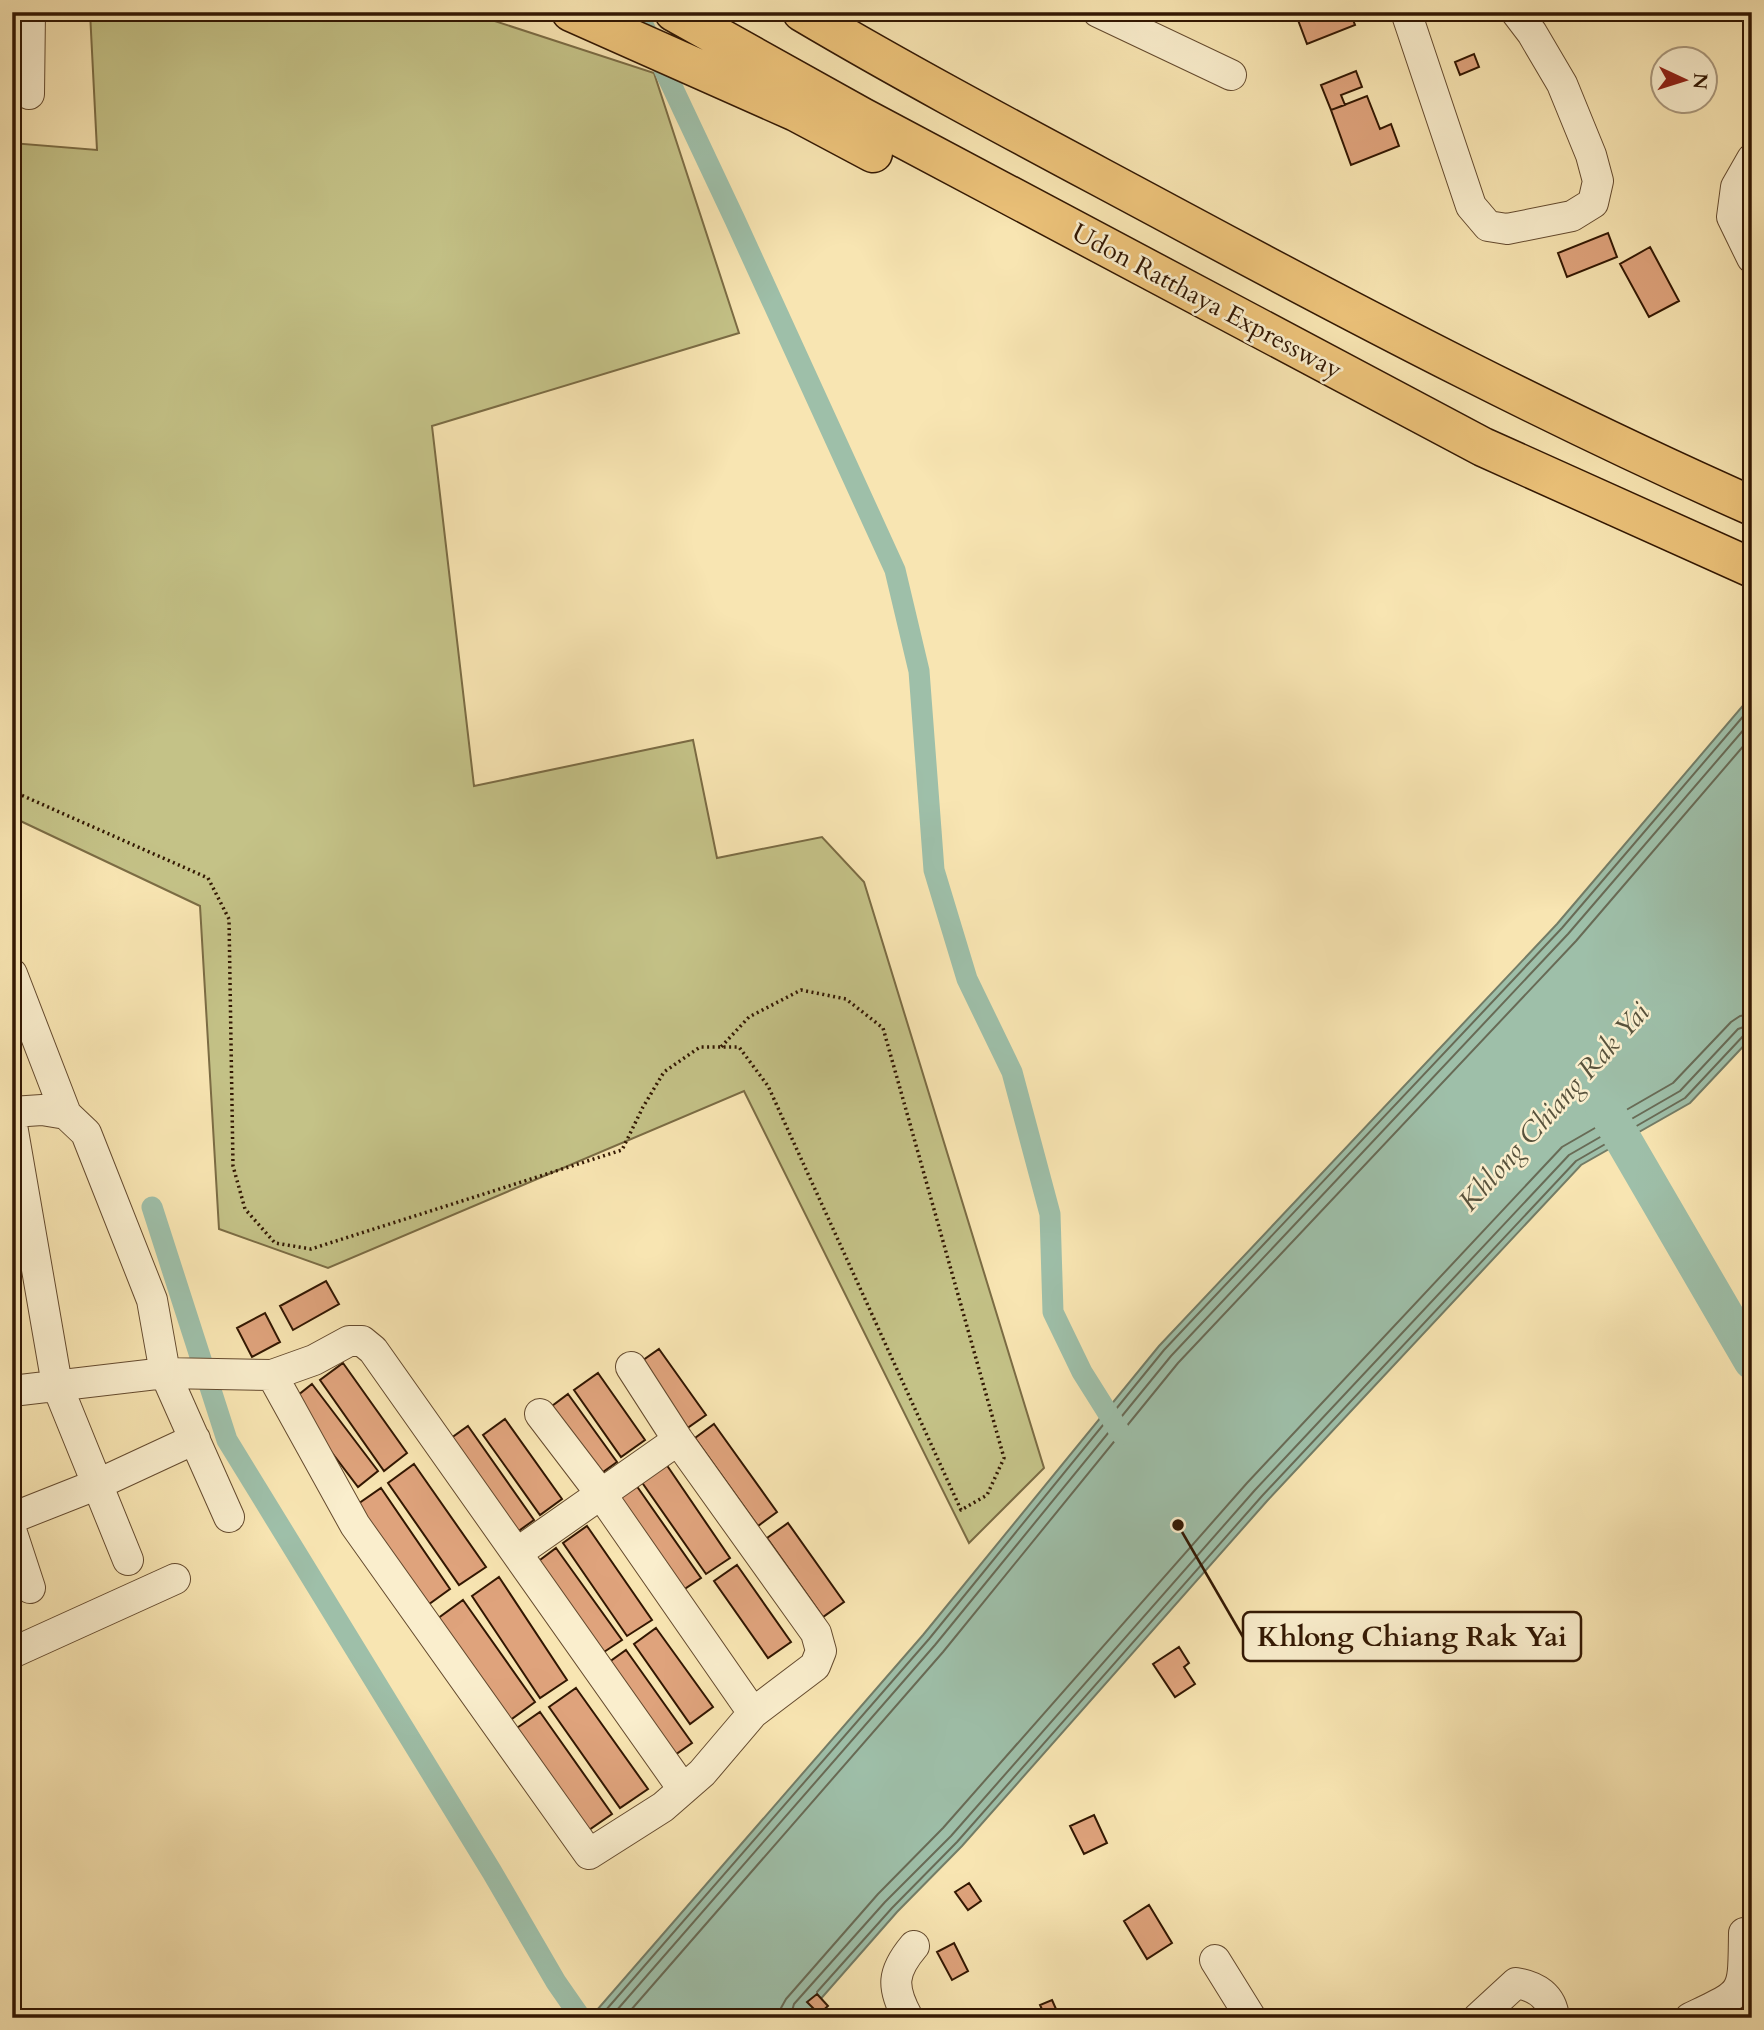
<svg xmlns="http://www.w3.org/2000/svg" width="1764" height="2030" viewBox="0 0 1764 2030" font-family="Cardo,serif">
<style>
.green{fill:#c4c287;stroke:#7b6c44;stroke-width:2}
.water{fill:#9ebfa9;stroke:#737c66;stroke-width:2}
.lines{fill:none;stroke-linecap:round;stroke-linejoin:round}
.shore{stroke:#686b56;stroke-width:2}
.canal{stroke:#9ebfa9;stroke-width:21}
.river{stroke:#9ebfa9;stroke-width:37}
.building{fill:#dfa37c;stroke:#321702;stroke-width:2}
.minor-casing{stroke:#644a2e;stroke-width:32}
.highway-casing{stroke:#321702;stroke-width:41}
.path{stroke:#321702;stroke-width:3.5;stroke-dasharray:2 3.5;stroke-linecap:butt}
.minor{stroke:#faeecd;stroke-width:30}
.highway{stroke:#ecc279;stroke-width:38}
.labels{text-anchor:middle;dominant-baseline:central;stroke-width:5;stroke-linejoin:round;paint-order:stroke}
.street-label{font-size:26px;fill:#321702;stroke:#faeecd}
.water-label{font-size:28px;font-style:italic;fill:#58523c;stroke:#faeecd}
.leader{fill:none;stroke:#321702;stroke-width:2.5}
.callout-dot{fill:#321702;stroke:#faeecd;stroke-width:2.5}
.callout{fill:#faeecd;stroke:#321702;stroke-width:2.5}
.callout-label{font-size:28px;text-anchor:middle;font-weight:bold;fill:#321702}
</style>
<rect width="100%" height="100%" fill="#f8e5b2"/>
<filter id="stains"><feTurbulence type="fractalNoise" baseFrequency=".00286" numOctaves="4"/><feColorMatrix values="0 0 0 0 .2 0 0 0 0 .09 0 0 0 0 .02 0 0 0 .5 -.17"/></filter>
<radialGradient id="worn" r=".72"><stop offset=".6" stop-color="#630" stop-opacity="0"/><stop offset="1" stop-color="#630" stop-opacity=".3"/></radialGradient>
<path class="green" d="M90,12H467L654,73L739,333L432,426L474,786L693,740L717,858L822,837L864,882L1044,1468L969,1543L744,1091L328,1268L219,1229L200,906L12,817V143L97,150Z"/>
<path class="water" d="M1752,695V1037L1690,1103L1581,1165L1267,1501L962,1846L897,1912L804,2018H590L923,1635L1159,1346L1557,924Z"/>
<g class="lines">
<path class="shore" d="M817,1992L892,1908L957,1842L1262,1496L1576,1161L1685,1098L1744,1035L1752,1033
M599,2018L929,1639L1164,1350L1562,928L1752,706
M610,2018L935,1645L1171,1356L1568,934L1752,720
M624,2018L943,1652L1178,1363L1576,941L1752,736
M780,2018L781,2008L786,1999L878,1894L943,1828L1247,1483L1562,1147L1673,1083L1731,1022L1740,1016L1752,1014
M790,2018L794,2004L885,1902L951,1836L1255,1490L1569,1155L1680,1091L1738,1029L1752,1024"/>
<path class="canal" d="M637,12L735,220L895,570L919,671L934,870L967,979L1012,1072L1050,1214L1053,1312L1082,1372L1121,1434
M152,1207L227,1440L492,1872L556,1982L581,2018"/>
<path class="river" d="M1599,1098L1752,1361"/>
</g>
<path class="building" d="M1295,12H1350L1355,25L1307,44Z
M1474,54L1479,67L1460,75L1455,62Z
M1356,71L1362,87L1341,95L1345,105L1331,110L1321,85Z
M1367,96L1380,129L1391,124L1399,146L1351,165L1331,110Z
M1608,233L1617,257L1567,277L1558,253Z
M1650,247L1679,301L1649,317L1620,264Z
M326,1281L339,1304L293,1330L280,1306Z
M265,1313L280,1342L252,1357L237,1328Z
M659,1349L706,1415L686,1429L639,1363Z
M343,1363L407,1453L384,1471L320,1380Z
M598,1373L645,1440L621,1457L574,1390Z
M312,1384L378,1471L358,1487L292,1400Z
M568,1394L617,1462L596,1477L548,1409Z
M505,1419L562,1499L540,1515L483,1435Z
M714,1424L777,1512L758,1526L695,1438Z
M468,1426L534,1520L513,1535L447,1441Z
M414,1464L486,1567L459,1585L388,1483Z
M666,1464L730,1558L706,1574L641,1481Z
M636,1485L701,1578L680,1592L616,1499Z
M381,1488L450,1589L425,1607L355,1506Z
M788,1523L844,1602L823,1617L767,1538Z
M587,1526L652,1620L627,1636L563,1543Z
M556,1548L622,1640L601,1654L536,1563Z
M737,1565L791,1642L768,1658L714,1581Z
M499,1577L567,1680L540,1698L472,1596Z
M463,1600L535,1702L509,1721L437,1619Z
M656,1628L713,1707L690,1724L634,1644Z
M1179,1647L1189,1663L1184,1667L1195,1684L1175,1697L1153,1664Z
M626,1650L692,1743L672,1757L605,1665Z
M576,1688L648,1789L620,1808L549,1707Z
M540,1712L612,1814L586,1832L514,1730Z
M1094,1815L1107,1843L1084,1854L1070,1826Z
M969,1883L981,1901L968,1910L955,1892Z
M1149,1905L1172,1943L1147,1959L1124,1921Z
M954,1943L968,1971L952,1980L937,1952Z
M817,1994L828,2006L819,2014L807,2002Z
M1052,2000L1060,2018H1046L1040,2005Z"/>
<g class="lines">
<g class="minor-casing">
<path id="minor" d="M1098,12L1231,75
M1406,12L1471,206L1488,226L1507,229L1572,216L1593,203L1598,181L1591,155L1562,84L1532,33L1516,12
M29,94L30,12
M1752,159L1736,187L1732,217L1752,258
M12,974L66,1114
M12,1112L42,1110L66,1114L86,1133L152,1300L165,1373L272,1375L314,1360L349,1341H362L373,1350L683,1789
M12,1125L57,1385L128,1560
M272,1375L355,1525L589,1854L663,1807L702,1773L753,1713L815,1666L821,1651L816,1633L678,1440L631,1367
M12,1391L165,1373L229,1517
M540,1414L601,1494L753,1713
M12,1518L98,1484L195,1439
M12,1533L30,1588
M517,1553L678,1440
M12,1653L175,1579
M1215,1960L1251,2018
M908,2018C891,1987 892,1972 914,1946
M1478,2018L1516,1983C1536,1986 1552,1996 1554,2018
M1690,2018C1746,1991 1743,1996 1744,1933"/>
</g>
<g class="highway-casing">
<path id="highway" d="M571,12L796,112L873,153
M674,12L862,117L1483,447L1752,568
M802,12C927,86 1056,153 1184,222C1370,322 1558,420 1752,506"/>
</g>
<path class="path" d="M12,791L208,878L229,919L233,1166L245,1209L275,1243L311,1249L622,1150L643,1107L664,1072L700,1047H739L768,1086L961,1510L987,1495L1004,1458L883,1028L846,999L801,990L749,1017L721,1047"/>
<use href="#minor" class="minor"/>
<use href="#highway" class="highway"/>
</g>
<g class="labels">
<g class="street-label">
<text transform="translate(1207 301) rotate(28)">Udon Ratthaya Expressway</text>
</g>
<g class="water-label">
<text transform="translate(1554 1107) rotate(-48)">Khlong Chiang Rak Yai</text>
</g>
</g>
<path class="leader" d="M1178 1525L1243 1637"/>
<circle class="callout-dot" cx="1178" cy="1525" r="7"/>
<rect class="callout" x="1243" y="1612" width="338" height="49" rx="7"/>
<g class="callout-label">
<text x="1412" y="1646">Khlong Chiang Rak Yai</text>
</g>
<rect width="1764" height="2030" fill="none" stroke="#f8e5b2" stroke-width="42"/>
<rect x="14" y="14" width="1736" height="2002" fill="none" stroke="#321702" stroke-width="3.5"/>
<rect x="21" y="21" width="1722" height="1988" fill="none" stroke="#321702" stroke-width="2"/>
<g transform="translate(1684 80) rotate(94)"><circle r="33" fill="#faeecd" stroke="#aa987c" stroke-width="2"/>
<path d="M0-5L12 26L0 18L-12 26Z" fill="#8f2418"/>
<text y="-10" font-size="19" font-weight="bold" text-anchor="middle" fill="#321702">N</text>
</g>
<rect width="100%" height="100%" filter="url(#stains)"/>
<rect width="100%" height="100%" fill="url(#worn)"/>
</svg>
